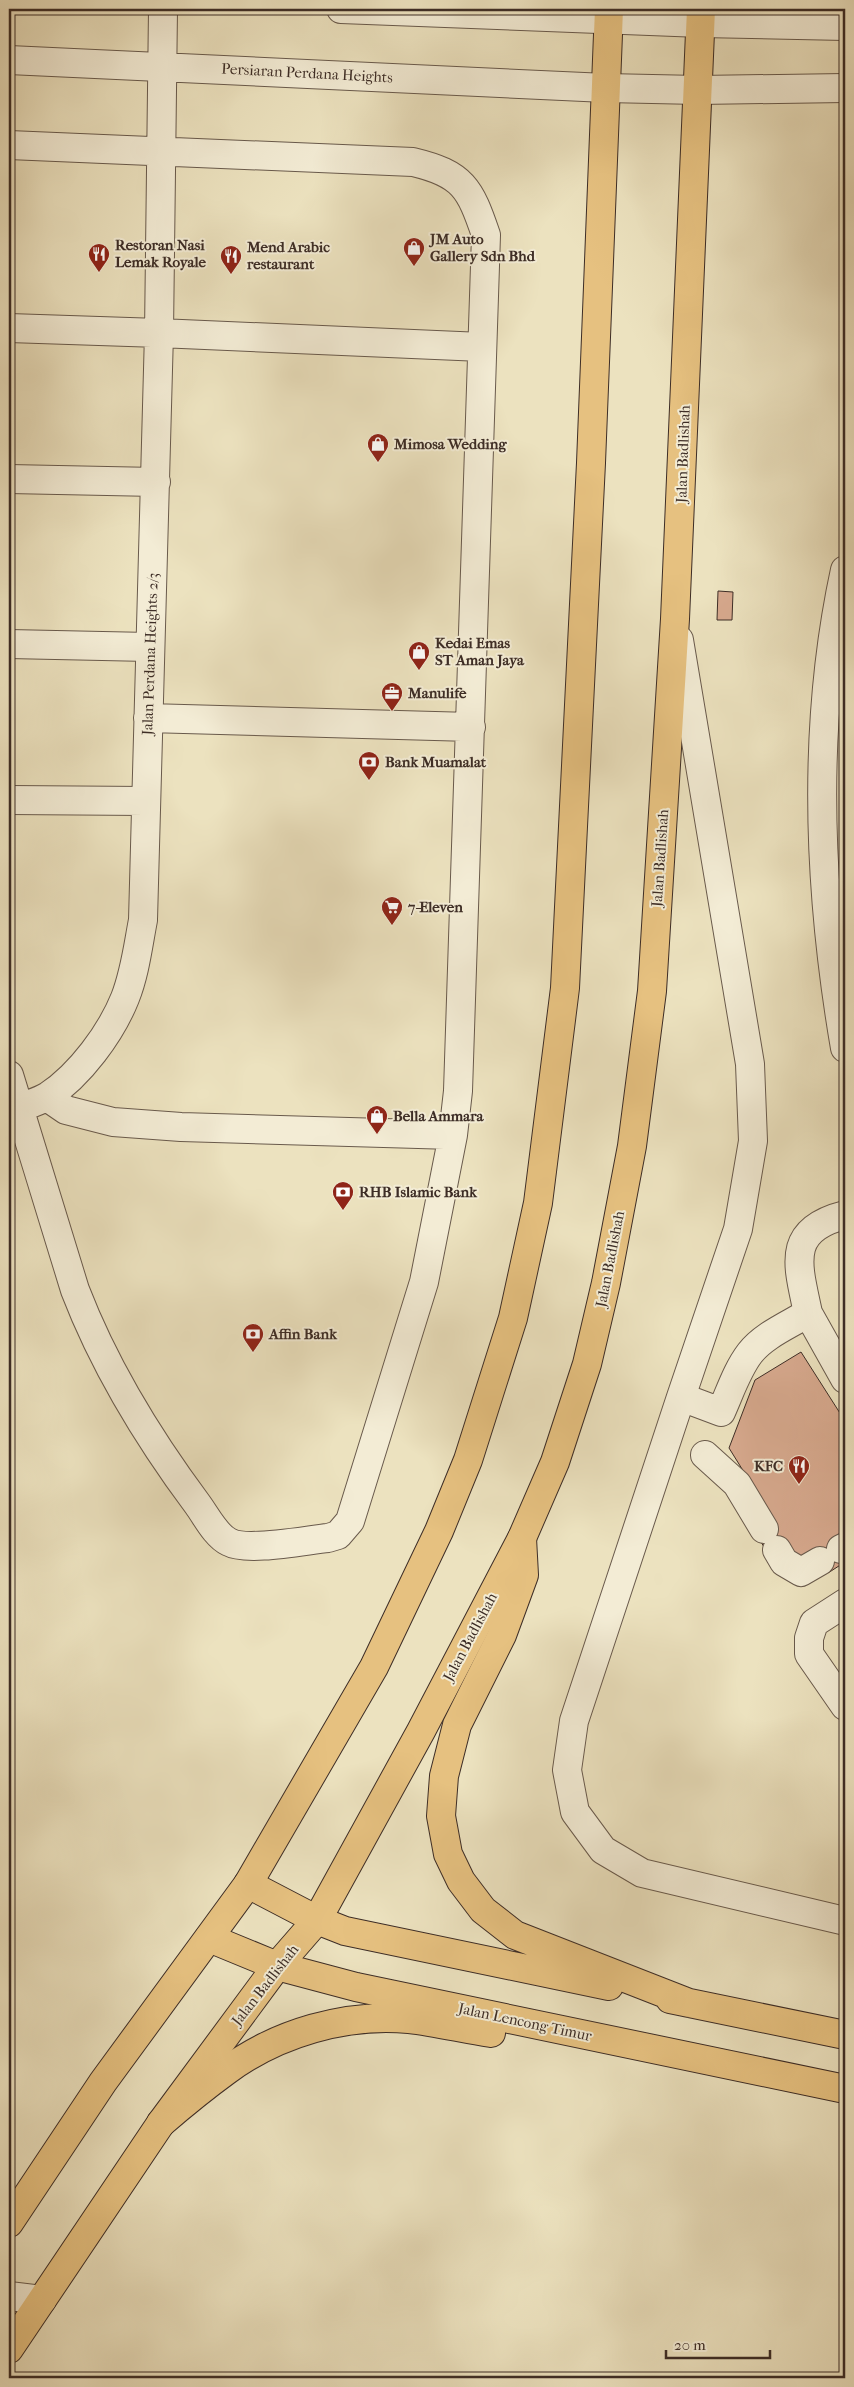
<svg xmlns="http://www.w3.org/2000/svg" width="854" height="2387" viewBox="0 0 854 2387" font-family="'IM FELL French Canon',serif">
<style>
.building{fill:#d7a98e;stroke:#3d2d26}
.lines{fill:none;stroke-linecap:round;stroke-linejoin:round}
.minor-casing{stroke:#695a4c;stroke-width:30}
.major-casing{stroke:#3d2d26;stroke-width:30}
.highway-casing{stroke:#3d2d26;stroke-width:30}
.minor{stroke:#f3ecd5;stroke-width:28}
.major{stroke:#e6c180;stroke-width:28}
.highway{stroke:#e6c180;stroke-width:28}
.labels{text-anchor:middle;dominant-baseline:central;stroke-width:4;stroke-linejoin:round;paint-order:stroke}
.street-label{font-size:15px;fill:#3d2d26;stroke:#f3ecd5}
.poi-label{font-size:15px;font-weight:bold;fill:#3d2d26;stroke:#f3ecd5;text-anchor:start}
</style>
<rect width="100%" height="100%" fill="#ece2bf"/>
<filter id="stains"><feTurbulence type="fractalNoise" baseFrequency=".004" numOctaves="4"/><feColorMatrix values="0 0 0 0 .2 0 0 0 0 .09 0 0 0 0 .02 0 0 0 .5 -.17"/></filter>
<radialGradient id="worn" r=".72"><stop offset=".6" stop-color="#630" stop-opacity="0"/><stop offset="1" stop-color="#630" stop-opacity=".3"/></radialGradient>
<path class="building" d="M718,591L733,592L732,620H717Z
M801,1352L845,1421V1533L835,1539L845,1555V1562L828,1573L820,1561H800L788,1543L769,1555L756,1534L775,1522L729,1448L755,1380Z"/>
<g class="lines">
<g class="minor-casing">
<path id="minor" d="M341,9L701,23L845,26
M9,60L606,88L698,90L845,88
M9,145L413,162C463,174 470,188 486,235L458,1091L453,1135L424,1282L350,1521L338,1535L328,1538C306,1540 247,1552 229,1542C216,1536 206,1516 198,1505C148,1438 105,1368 75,1290L9,1075
M9,328L159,333L482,347
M9,479L156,482
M845,570C811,727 818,890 845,1048
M679,640L750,1064L753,1141L738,1229L681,1397L574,1721L567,1770L575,1812L603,1850L642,1873L845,1921
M9,644L149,647
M148,718L471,727
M9,800L145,801
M47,1097L66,1110L113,1122L181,1127L453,1135
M20,1108C29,1104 40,1101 48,1096C80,1075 111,1033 125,998C135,973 138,946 143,920L159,333L163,9
M808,1313L845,1379
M681,1397L721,1412C730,1392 737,1370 750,1353C764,1335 789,1325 808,1313C798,1265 785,1230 845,1215
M705,1455L737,1484L764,1529
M841,1549L845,1547
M777,1550L784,1562L801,1572L820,1561
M845,1603L814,1623L809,1638V1654L845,1706
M9,2296L42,2300"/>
</g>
<g class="major-casing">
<path id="major" d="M9,2223L103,2082L248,1884L374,1667L439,1531L468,1460L513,1318L538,1203L565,988L591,463L609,9
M9,2349L161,2123L277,1966L317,1920L421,1731L522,1538L555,1462L587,1364L606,1283L632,1146L652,991L675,619L701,9"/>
</g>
<g class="highway-casing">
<path id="highway" d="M522,1538L524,1575L502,1635L457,1725L444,1776L441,1816L448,1854L461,1881L483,1910L515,1935L689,2003
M248,1884L317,1920L345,1931L609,1986
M209,1938L277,1966L356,1987L845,2089
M670,1999L845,2035
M161,2123C182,2105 204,2087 226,2071C277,2033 346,2013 409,2019C436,2022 464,2029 491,2033"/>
</g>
<use href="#minor" class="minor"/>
<use href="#major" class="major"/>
<use href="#highway" class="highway"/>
</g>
<defs>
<g id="shop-pin" transform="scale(1.125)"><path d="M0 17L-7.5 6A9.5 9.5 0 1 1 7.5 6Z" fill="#8f2418" stroke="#f3ecd5"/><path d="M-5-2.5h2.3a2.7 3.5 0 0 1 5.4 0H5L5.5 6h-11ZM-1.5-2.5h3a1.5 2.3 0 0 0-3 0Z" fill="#fff"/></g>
<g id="restaurant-pin" transform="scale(1.125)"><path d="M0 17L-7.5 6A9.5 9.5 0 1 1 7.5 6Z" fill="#8f2418" stroke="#f3ecd5"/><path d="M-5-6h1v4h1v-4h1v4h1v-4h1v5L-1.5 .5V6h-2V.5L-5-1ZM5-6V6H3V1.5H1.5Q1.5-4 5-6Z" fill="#fff"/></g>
<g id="office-pin" transform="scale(1.125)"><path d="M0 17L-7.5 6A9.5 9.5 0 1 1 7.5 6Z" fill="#8f2418" stroke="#f3ecd5"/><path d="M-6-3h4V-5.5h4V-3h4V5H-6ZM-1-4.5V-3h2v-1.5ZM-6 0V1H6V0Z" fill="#fff"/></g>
<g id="bank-pin" transform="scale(1.125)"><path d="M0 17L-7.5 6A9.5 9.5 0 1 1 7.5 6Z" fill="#8f2418" stroke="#f3ecd5"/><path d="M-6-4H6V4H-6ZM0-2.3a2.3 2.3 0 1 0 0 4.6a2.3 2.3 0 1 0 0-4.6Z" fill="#fff"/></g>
<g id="supermarket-pin" transform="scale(1.125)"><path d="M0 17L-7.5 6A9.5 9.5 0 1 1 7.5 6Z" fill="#8f2418" stroke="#f3ecd5"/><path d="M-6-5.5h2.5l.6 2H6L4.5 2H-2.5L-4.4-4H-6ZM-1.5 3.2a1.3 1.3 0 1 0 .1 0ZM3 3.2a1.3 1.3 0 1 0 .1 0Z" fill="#fff"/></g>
</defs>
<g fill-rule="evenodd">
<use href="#shop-pin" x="414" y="248"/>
<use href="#restaurant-pin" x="99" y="254"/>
<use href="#restaurant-pin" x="231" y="256"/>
<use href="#shop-pin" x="378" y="444"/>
<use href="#shop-pin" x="419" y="652"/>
<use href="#office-pin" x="392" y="693"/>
<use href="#bank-pin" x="369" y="762"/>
<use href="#supermarket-pin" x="392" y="907"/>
<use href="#shop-pin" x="377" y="1116"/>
<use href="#bank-pin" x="343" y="1192"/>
<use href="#bank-pin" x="253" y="1334"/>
<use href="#restaurant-pin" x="799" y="1466"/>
</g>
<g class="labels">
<g class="street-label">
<text transform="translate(307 73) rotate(3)">Persiaran Perdana Heights</text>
<text transform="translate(683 454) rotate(-88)">Jalan Badlishah</text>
<text transform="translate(150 654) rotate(-88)">Jalan Perdana Heights 2/3</text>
<text transform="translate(660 858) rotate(-86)">Jalan Badlishah</text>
<text transform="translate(610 1259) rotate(-79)">Jalan Badlishah</text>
<text transform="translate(470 1637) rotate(-62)">Jalan Badlishah</text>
<text transform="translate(265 1985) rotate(-52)">Jalan Badlishah</text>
<text transform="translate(525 2022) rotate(12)">Jalan Lencong Timur</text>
</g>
<g class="poi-label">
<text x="430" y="239">JM Auto<tspan x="430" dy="17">Gallery Sdn Bhd</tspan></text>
<text x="115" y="245">Restoran Nasi<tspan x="115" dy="17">Lemak Royale</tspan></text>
<text x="247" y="247">Mend Arabic<tspan x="247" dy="17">restaurant</tspan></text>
<text x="394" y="444">Mimosa Wedding</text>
<text x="435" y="643">Kedai Emas<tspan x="435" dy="17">ST Aman Jaya</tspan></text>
<text x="408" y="693">Manulife</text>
<text x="385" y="762">Bank Muamalat</text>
<text x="408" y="907">7-Eleven</text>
<text x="393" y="1116">Bella Ammara</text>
<text x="359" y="1192">RHB Islamic Bank</text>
<text x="269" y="1334">Affin Bank</text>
<text x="783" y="1466" text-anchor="end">KFC</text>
</g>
</g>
<rect width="854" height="2387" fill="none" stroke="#ece2bf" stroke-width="30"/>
<rect x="10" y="10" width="834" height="2367" fill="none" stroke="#3d2d26" stroke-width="2.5"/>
<rect x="15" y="15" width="824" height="2357" fill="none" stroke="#3d2d26"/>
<path d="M666 2350v8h104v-8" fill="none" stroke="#3d2d26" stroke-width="2.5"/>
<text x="674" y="2350" font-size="15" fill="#3d2d26" stroke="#f3ecd5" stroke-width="4" paint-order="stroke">20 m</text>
<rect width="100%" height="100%" filter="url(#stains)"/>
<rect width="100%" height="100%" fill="url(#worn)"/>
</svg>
